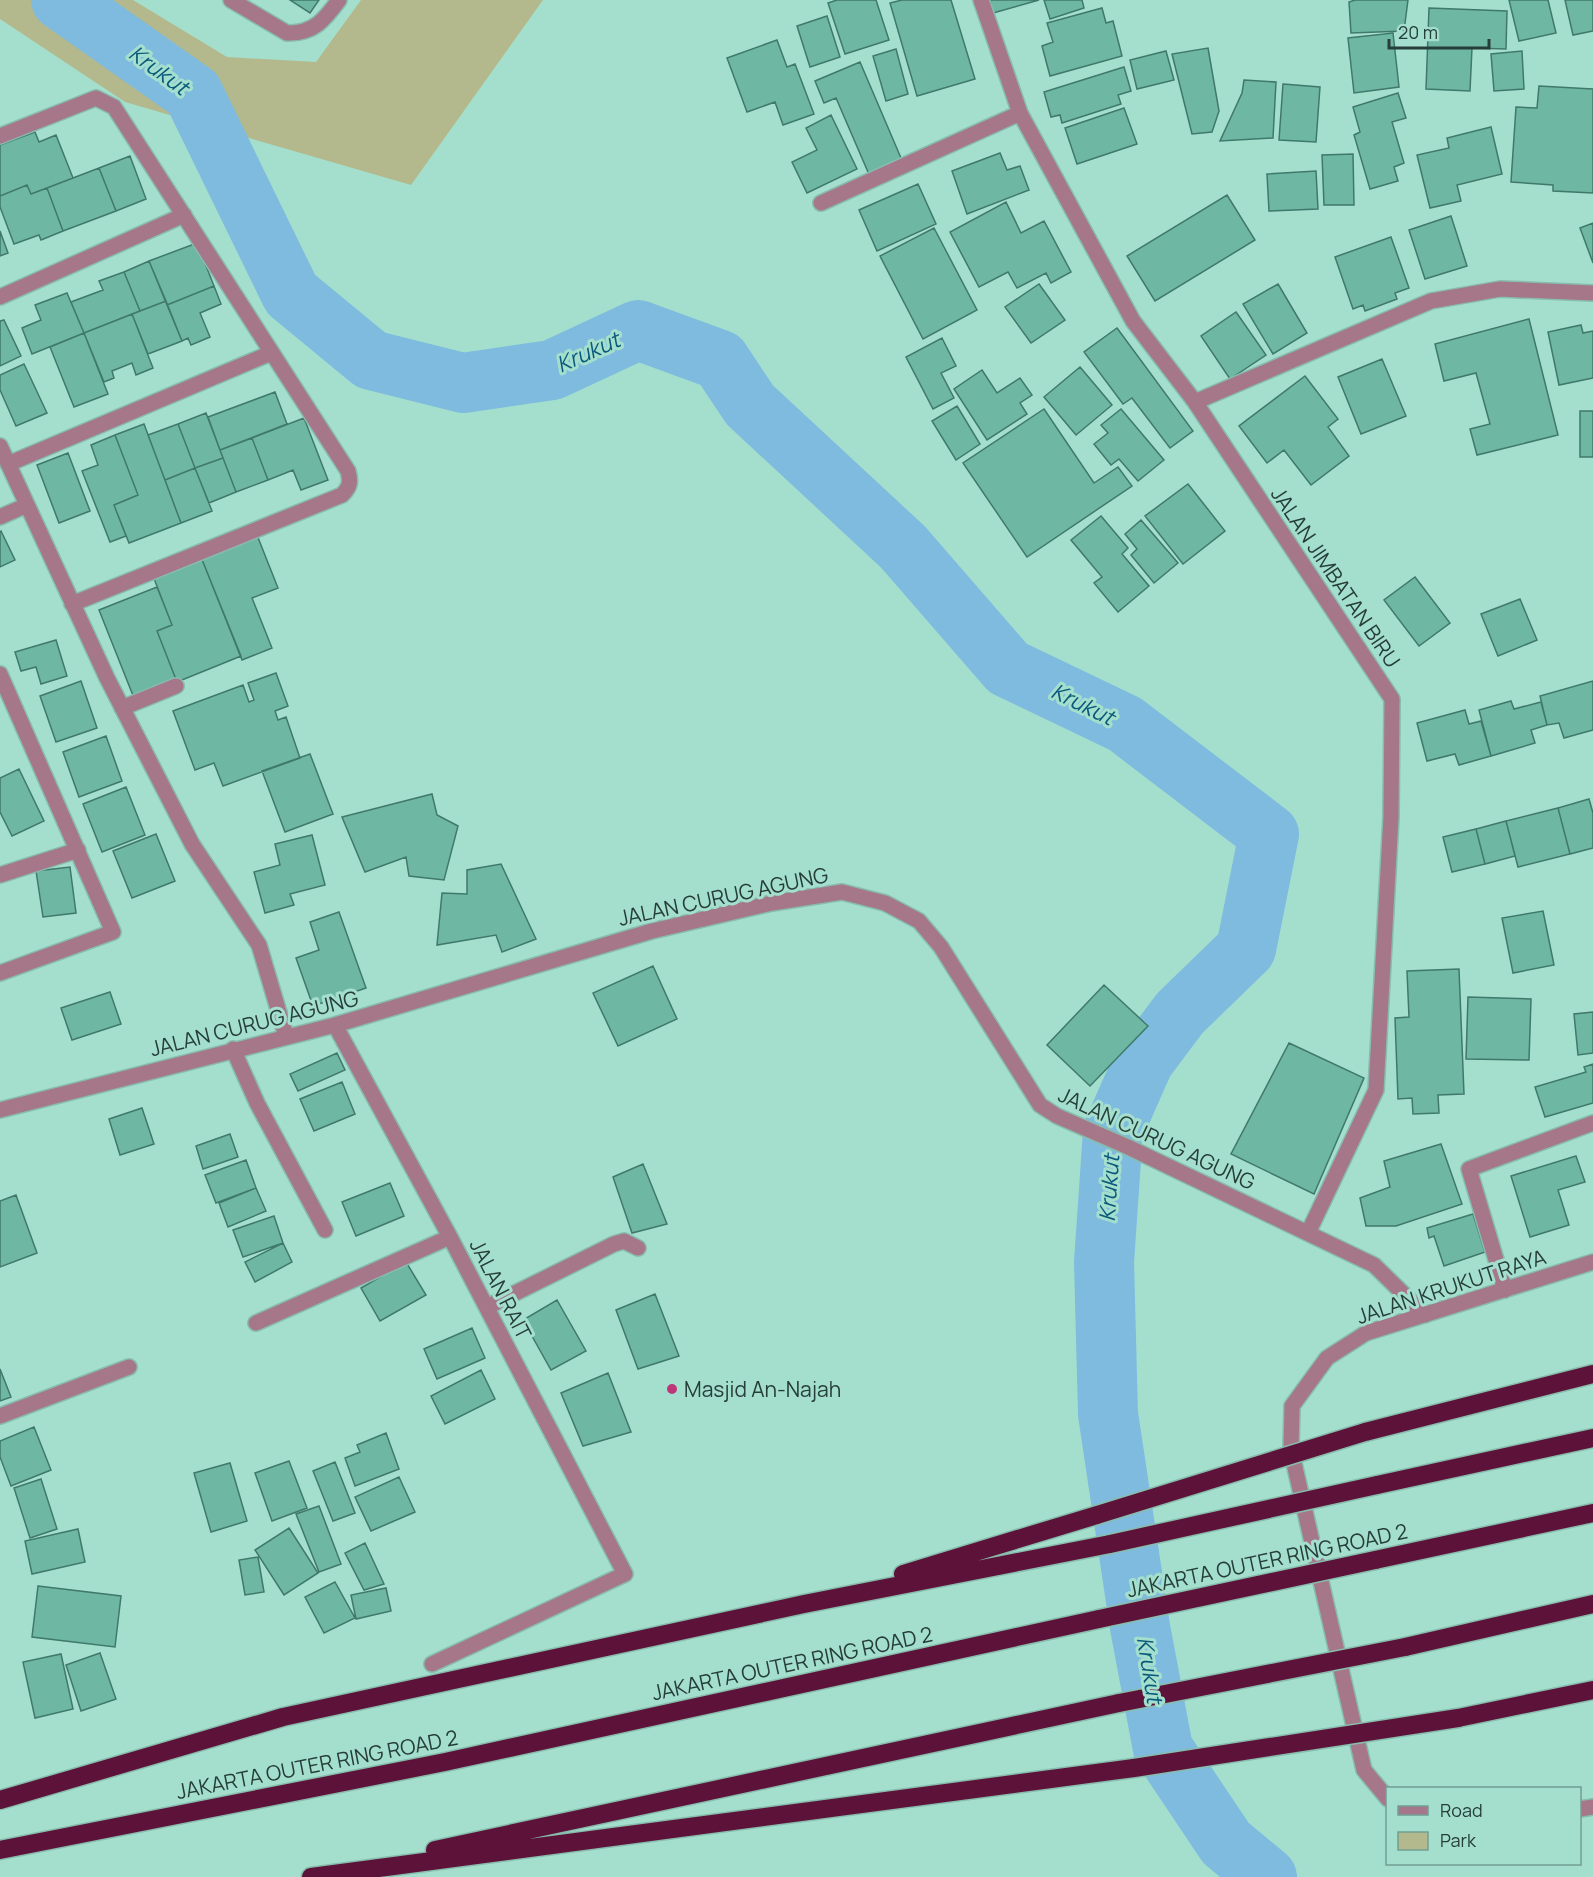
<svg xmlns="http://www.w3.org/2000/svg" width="1593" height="1877" viewBox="0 0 1593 1877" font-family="Manrope,sans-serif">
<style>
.green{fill:#b3b98c}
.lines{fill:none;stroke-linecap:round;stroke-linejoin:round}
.river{stroke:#7ebbde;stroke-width:60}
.building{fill:#6db7a3;stroke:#40796a;stroke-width:1.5}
.minor-casing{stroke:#88bcad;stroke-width:18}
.highway-casing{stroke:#88bcad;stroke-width:21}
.minor{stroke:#a57789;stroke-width:15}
.highway{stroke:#5d1339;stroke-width:18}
.highway-bridge-casing{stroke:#88bcad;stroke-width:21;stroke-linecap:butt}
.highway-bridge{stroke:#5d1339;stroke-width:18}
.poi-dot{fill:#bc3679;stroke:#a4dfce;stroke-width:2}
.labels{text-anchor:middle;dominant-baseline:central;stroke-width:6;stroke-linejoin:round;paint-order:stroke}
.street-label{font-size:21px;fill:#263e38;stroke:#a4dfce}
.poi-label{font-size:21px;fill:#263e38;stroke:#a4dfce;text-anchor:start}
.water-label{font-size:22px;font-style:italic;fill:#0b5a7c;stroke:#a4dfce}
</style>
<rect width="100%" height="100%" fill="#a4dfce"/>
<path class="green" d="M0,0H133L227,57L316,62L361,0H543L411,185L125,102L0,19Z"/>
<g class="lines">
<path class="river" d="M61,0L193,93L291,294L371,360L463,383L552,370L638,330L720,360L750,405L903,547L1008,668L1125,724L1269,834L1246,949L1180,1013L1144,1061L1113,1131L1104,1262L1108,1414L1140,1627L1163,1749L1226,1843L1267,1877"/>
</g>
<path class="building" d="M290,0H319L310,13Z
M837,0H876L889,40L845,54L828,3Z
M902,0H951L975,79L917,96L890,3Z
M990,0H1039L993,13Z
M1044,0H1082L1084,8L1050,19Z
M1355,0H1408L1404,31L1351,33L1349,2Z
M1509,0H1548L1556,33L1519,41Z
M1565,0H1593V31L1573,35Z
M1102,8L1106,23L1113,21L1122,56L1050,76L1042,46L1053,42L1047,23Z
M1429,8L1507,11L1506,49L1472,48L1470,91L1426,89Z
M827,16L840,57L810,67L797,26Z
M1393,33L1399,87L1354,93L1348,38Z
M777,40L787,67L795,64L814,114L783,125L775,102L747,112L727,58Z
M1208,48L1219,111L1212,132L1192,134L1172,54Z
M896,49L908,94L886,101L873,56Z
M1166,51L1174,80L1137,89L1130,60Z
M1522,51L1524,89L1494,91L1491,54Z
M860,62L904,165L871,179L836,98L824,103L815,81Z
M1124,67L1131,91L1118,95L1121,104L1062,123L1060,115L1051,117L1044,92Z
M1244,80L1276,82L1273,138L1220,141L1242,93Z
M1283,84L1320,87L1316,142L1279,140Z
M1539,86L1593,89V193L1553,191V185L1511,182L1516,107L1537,108Z
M1398,93L1406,118L1392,122L1404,163L1394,167L1398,181L1370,189L1354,135L1360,132L1353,107Z
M1124,108L1137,144L1077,164L1065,128Z
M831,115L857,169L807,193L792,162L817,150L806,128Z
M1491,127L1502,174L1457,185L1461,201L1430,208L1417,155L1449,148L1447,138Z
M35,132L39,142L56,135L73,178L31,194L27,185L0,196V145Z
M1000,153L1007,170L1020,166L1029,190L967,214L952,171Z
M1353,154L1354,205H1324L1322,155Z
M130,156L146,199L116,211L99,168Z
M99,168L116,211L63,231L47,188Z
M1316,171L1318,209L1269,211L1267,174Z
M918,184L936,224L877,251L859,210Z
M27,185L31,194L47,188L63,231L41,240L39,235L14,244L0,207V196Z
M1227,195L1255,240L1155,301L1127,256Z
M1006,202L1021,233L1044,221L1071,272L1051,283L1046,273L1017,288L1008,272L979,287L950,232Z
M1451,216L1467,266L1425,279L1409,230Z
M1593,223V263L1580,228Z
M934,228L977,310L923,339L880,256Z
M0,231L8,253L0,256Z
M1391,237L1409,288L1395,293L1397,299L1365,311L1363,305L1353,309L1335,257Z
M197,243L214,286L167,305L149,261Z
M149,261L166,301L140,311L124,272Z
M124,272L140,311L84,333L71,302L103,290L99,281Z
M1039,284L1065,320L1031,343L1005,307Z
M1278,284L1307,333L1273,354L1243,304Z
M214,286L221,304L200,313L210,337L191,345L188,338L182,341L167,305Z
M67,293L84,333L32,354L22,328L41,320L35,305Z
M166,301L182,341L148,354L132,314Z
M1236,312L1266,355L1230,379L1201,336Z
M132,314L153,368L136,375L132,363L112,371L114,378L104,382L84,333Z
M1529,319L1558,435L1477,455L1470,429L1490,424L1476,373L1444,381L1435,344Z
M4,320L21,356L0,366V321Z
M1581,325L1583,333L1593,331V378L1559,385L1548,332Z
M1117,328L1193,431L1170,448L1132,398L1123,404L1084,352Z
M84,333L108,394L74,407L50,347Z
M942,338L956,366L941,373L954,398L933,409L906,357Z
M1382,359L1406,416L1361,434L1338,377Z
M24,364L47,413L16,426L0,390V375Z
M1080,367L1112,405L1076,435L1044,397Z
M982,370L997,393L1020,378L1032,395L1020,403L1027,414L987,440L954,389Z
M1305,376L1338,419L1328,427L1349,456L1311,485L1284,450L1267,463L1239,426Z
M275,392L287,424L220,450L208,417Z
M957,406L980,444L956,460L932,421Z
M1044,409L1094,483L1118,467L1132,486L1027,557L963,463Z
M1121,409L1164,460L1138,481L1119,459L1111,465L1094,444L1108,433L1101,425Z
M1580,411H1593V457H1580Z
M206,413L223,458L195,468L178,424Z
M304,418L328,480L301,490L293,470L268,480L252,438Z
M144,424L181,523L129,543L114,505L138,495L115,435Z
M178,424L195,468L165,480L148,435Z
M115,435L138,495L114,505L126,536L110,542L82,471L98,465L91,445Z
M252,438L268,480L236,492L220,450Z
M68,453L90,511L59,523L37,465Z
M223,458L236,492L209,503L195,468Z
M195,468L212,511L181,523L165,480Z
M1188,484L1225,531L1183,564L1145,516Z
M1101,516L1128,548L1122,554L1149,586L1118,612L1094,583L1102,577L1071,540Z
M1141,520L1178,563L1154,583L1131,555L1137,549L1125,534Z
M1,531L15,560L0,567V532Z
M257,535L278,588L252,598L272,648L242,660L201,557Z
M201,557L241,656L177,682L157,631L172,625L153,576Z
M1415,577L1450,623L1419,646L1384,600Z
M157,587L172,625L157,631L177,682L134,698L99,610Z
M1520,599L1537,640L1498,656L1481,614Z
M56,640L67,676L41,684L36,667L21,671L15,652Z
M276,673L288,706L275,711L278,720L286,717L300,758L223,786L214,763L195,770L173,711L243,685L249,702L254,700L248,683Z
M81,681L97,728L56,742L40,696Z
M1593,681V730L1564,738L1559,723L1547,725L1540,696Z
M1511,701L1514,709L1541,702L1547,725L1531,730L1535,743L1491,756L1479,710Z
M1465,710L1469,724L1481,721L1491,756L1459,765L1455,754L1427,761L1417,723Z
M106,736L122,781L79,797L63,752Z
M310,754L333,814L285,832L262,771Z
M19,769L44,821L12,836L0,812V778Z
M126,787L145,835L102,852L83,804Z
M432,794L437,815L458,826L444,880L409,876L406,857L365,872L342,817Z
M1589,799L1593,813V848L1570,854L1558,808Z
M1558,808L1570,854L1518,867L1506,821Z
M1506,821L1515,856L1485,864L1476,829Z
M1476,829L1485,864L1452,872L1443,837Z
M156,834L175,881L132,898L113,851Z
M312,835L325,885L290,894L294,905L265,913L254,872L280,865L275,844Z
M501,864L536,939L502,952L496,935L437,945L442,893L467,894V870Z
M70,867L76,913L43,917L36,871Z
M1543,911L1554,965L1513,973L1502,918Z
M339,912L366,988L313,1006L296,958L319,950L310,922Z
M653,966L677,1019L618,1046L593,993Z
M1459,969L1464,1094L1438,1095L1439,1113L1413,1114L1412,1098L1398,1099L1395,1018L1409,1017L1407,971Z
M1104,985L1148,1026L1090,1086L1047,1045Z
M110,992L121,1024L72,1040L61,1008Z
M1468,997L1531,999L1529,1060L1466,1059Z
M1593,1012V1053L1578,1055L1574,1014Z
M1289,1043L1364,1078L1314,1194L1231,1154Z
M337,1053L345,1070L298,1091L290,1074Z
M1593,1064V1103L1545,1117L1535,1087L1586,1072L1584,1067Z
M342,1082L355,1114L314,1131L300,1099Z
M142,1108L154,1144L120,1155L109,1119Z
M230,1134L238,1157L203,1169L196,1146Z
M1441,1144L1462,1204L1396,1226H1366L1360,1198L1390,1187L1384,1161Z
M1576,1156L1585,1182L1558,1190L1569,1225L1530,1237L1511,1176Z
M246,1160L256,1188L216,1203L205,1175Z
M643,1164L667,1224L632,1233L613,1177Z
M390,1183L404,1216L356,1236L342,1202Z
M256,1188L266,1211L228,1227L219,1203Z
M16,1195L37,1253L0,1267V1201Z
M1473,1214L1485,1252L1444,1266L1434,1236L1429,1238L1427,1228Z
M274,1216L283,1243L243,1257L233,1230Z
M283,1243L292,1262L255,1282L245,1262Z
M406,1262L426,1295L380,1321L361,1288Z
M655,1294L679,1356L638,1369L616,1310Z
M557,1300L586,1351L551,1370L523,1320Z
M472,1328L485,1358L437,1379L424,1349Z
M0,1369L11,1397L0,1401Z
M481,1370L495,1399L445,1424L431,1396Z
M608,1373L631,1432L583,1446L561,1393Z
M34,1427L51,1470L11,1486L0,1457V1441Z
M386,1433L399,1469L355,1486L345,1458L360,1452L357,1445Z
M289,1461L307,1508L272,1521L255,1473Z
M335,1462L355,1513L333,1521L313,1471Z
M230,1463L247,1521L211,1532L194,1473Z
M399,1477L415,1512L371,1531L355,1497Z
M41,1479L57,1529L30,1538L14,1488Z
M319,1506L341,1564L319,1572L296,1514Z
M289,1528L318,1573L284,1595L255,1550Z
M78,1529L85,1562L32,1574L25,1541Z
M365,1543L384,1584L364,1590L345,1553Z
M258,1557L264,1592L245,1595L239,1560Z
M335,1582L355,1618L324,1633L305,1597Z
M38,1586L121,1596L115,1647L32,1637Z
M386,1588L391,1611L356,1619L351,1595Z
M100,1653L116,1699L81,1711L66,1665Z
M61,1654L73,1709L35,1718L23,1662Z"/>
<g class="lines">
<g class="minor-casing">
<path id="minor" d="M231,0L287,33C314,34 325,19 339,0
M981,0L1020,113L1133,321L1195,402L1392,699L1391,817L1376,1090L1308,1233
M0,136L96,98L114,107L348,471C351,482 350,487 342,495L72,604
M821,203L1020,113
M0,297L184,215
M1195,402L1431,301L1500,289L1593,293
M0,446L107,678L192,844L259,945L286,1036
M8,464L271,353
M0,517L27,505
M0,674L113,932L0,973
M122,708L176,686
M0,875L78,850
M335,1025L450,1237L625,1574L432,1664
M233,1049L257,1103L325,1230
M0,1110L335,1025L652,931L772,903L842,892L885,903L919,921L941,947L1040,1105L1057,1116L1128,1147L1374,1265L1425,1315
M1505,1290L1469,1169L1593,1123
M487,1307L614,1244L624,1241L638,1248
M256,1323L450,1237
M0,1416L129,1367
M1388,1799L1364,1770L1291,1450L1292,1406L1327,1358L1366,1333L1593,1262
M1580,1809L1593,1807"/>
</g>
<g class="highway-casing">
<path id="highway" d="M1365,1432L1593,1374
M1377,1485L1593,1438
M1375,1560L1593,1513
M903,1574L1097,1515
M1405,1647L1593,1604
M1458,1718L1593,1690
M0,1800L283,1717L804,1604L1110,1544
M0,1850L445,1762L1099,1619
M435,1850L1119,1703
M311,1877L1134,1768"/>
</g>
<use href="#minor" class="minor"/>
<use href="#highway" class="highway"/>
<g class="highway-bridge-casing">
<path id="highway-bridge" d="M1097,1515L1365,1432
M1110,1544L1377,1485
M1099,1619L1375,1560
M1119,1703L1405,1647
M1134,1768L1458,1718"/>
</g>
<use href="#highway-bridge" class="highway-bridge"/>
</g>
<circle class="poi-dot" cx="672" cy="1389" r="6"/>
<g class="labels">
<g class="street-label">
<text transform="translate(1336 577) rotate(56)">JALAN JIMBATAN BIRU</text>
<text transform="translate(723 896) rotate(-12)">JALAN CURUG AGUNG</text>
<text transform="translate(254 1023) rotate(-14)">JALAN CURUG AGUNG</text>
<text transform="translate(1157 1138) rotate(25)">JALAN CURUG AGUNG</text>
<text transform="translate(1451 1286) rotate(-18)">JALAN KRUKUT RAYA</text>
<text transform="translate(501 1289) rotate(63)">JALAN RAIT</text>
<text transform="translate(1267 1560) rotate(-12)">JAKARTA OUTER RING ROAD 2</text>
<text transform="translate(792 1663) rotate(-12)">JAKARTA OUTER RING ROAD 2</text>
<text transform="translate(317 1764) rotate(-11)">JAKARTA OUTER RING ROAD 2</text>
</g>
<g class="poi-label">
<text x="684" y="1389">Masjid An-Najah</text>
</g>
<g class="water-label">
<text transform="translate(159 70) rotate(36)">Krukut</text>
<text transform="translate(588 352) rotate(-24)">Krukut</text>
<text transform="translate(1083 704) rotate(26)">Krukut</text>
<text transform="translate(1109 1188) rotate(-86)">Krukut</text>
<text transform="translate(1150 1670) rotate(81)">Krukut</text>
</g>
</g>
<rect x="1386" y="1787" width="195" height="78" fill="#a4dfce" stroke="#729f92" stroke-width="1.5"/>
<rect x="1398" y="1806" width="30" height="9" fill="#a57789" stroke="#729f92" stroke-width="1.5"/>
<text x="1440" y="1817" font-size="18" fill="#263e38">Road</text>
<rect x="1398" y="1832" width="30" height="18" fill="#b3b98c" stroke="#729f92" stroke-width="1.5"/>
<text x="1440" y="1847" font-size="18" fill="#263e38">Park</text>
<path d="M1389 39v9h100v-9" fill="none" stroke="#263e38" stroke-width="3"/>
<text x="1398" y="39" font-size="18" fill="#263e38" stroke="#a4dfce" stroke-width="4.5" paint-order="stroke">20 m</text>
</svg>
